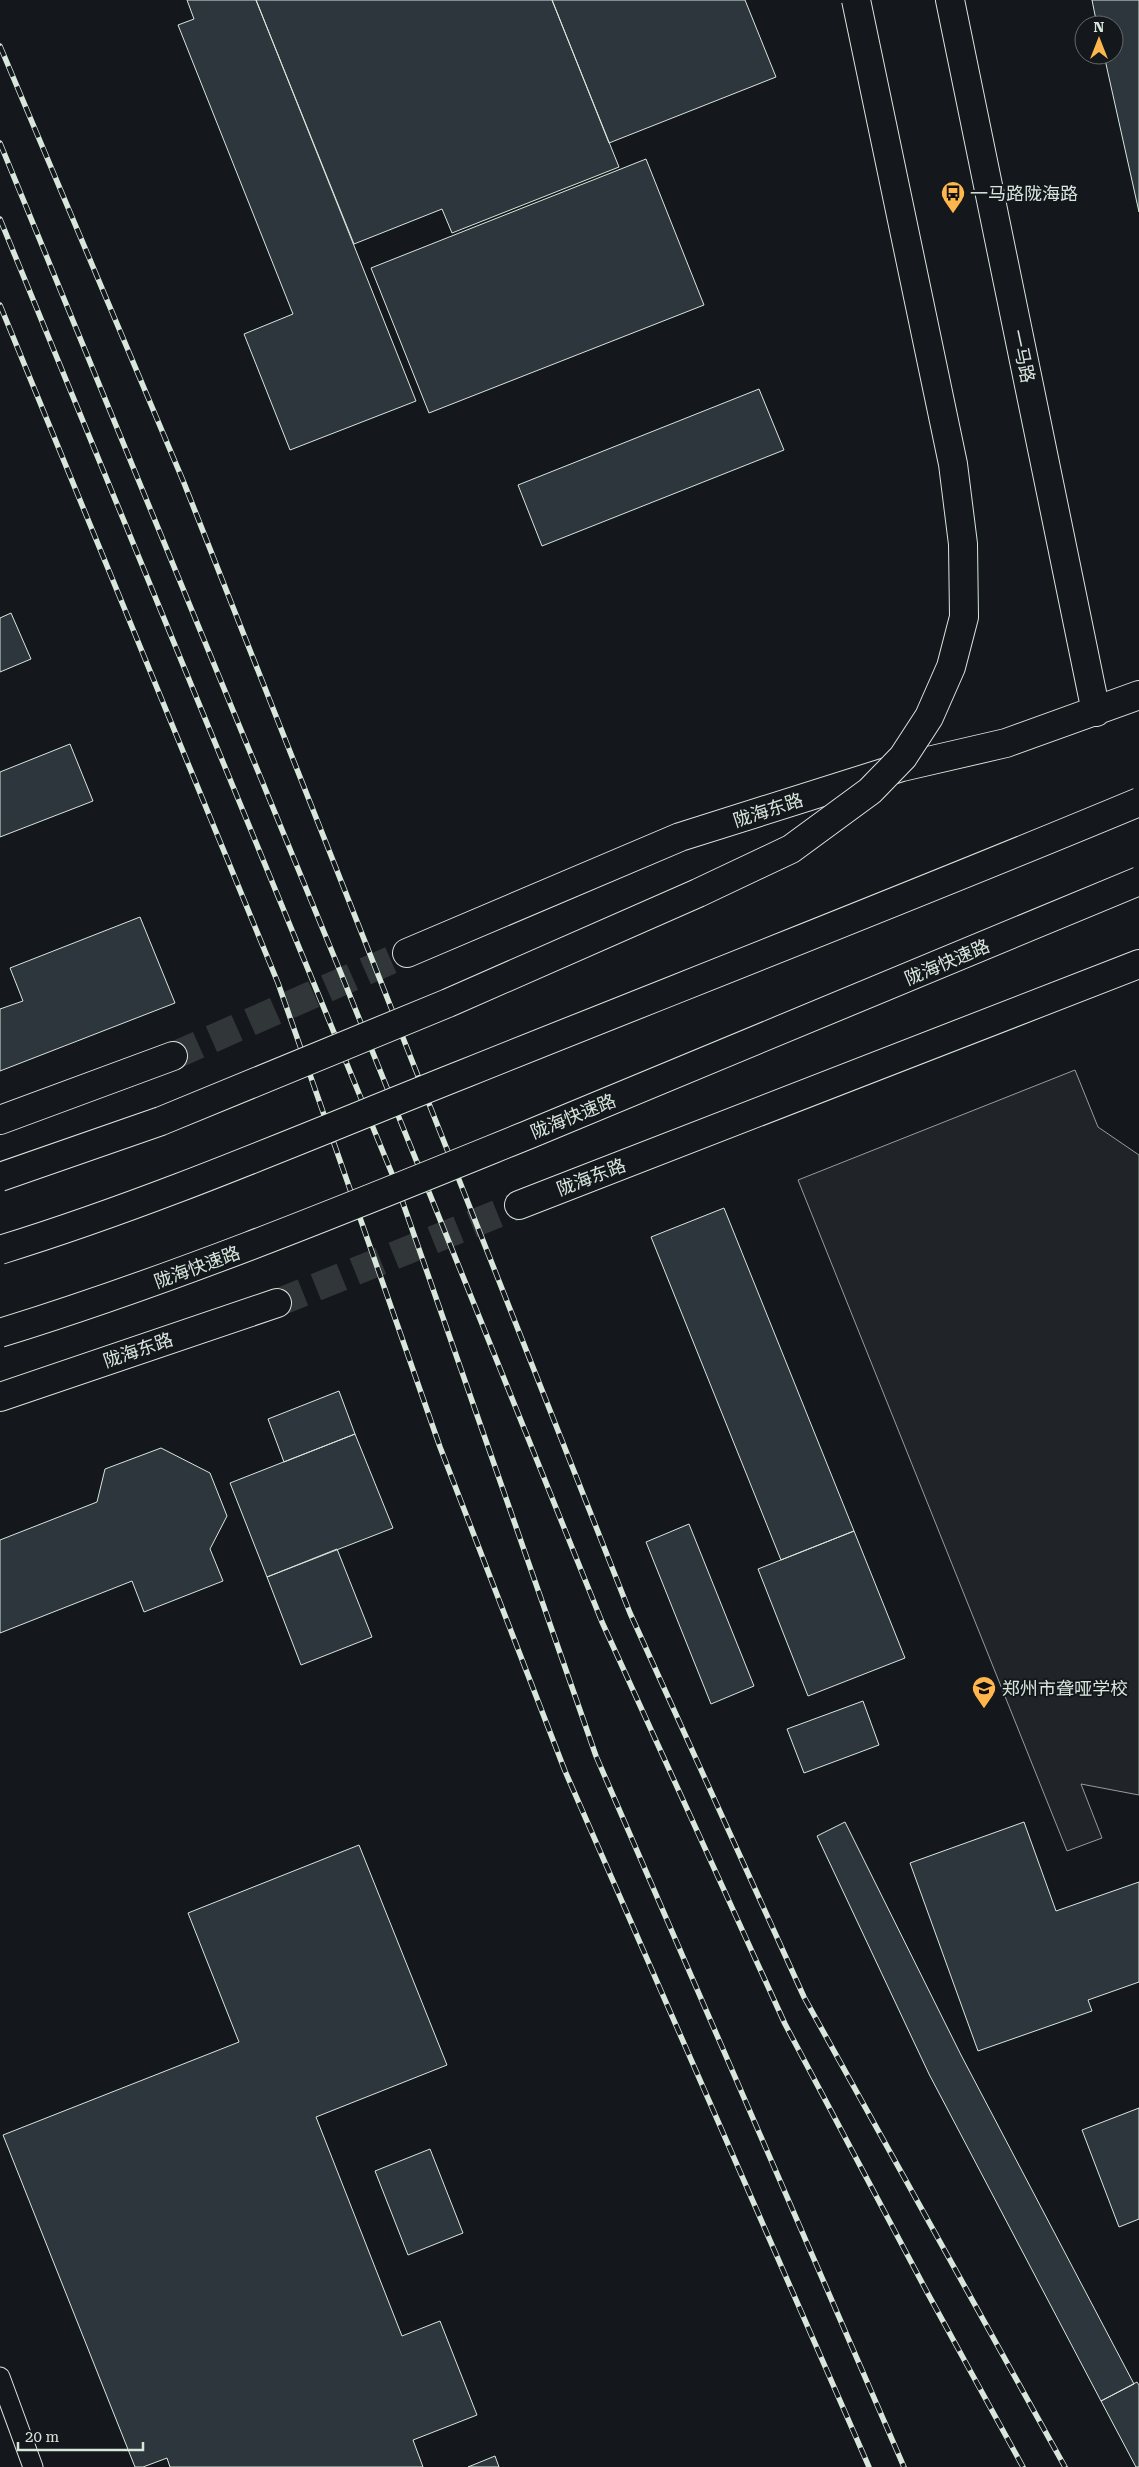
<svg xmlns="http://www.w3.org/2000/svg" width="1139" height="2467" viewBox="0 0 1139 2467" font-family="'Roboto Serif','Noto Sans SC',serif">
<style>
.green{fill:#202428;stroke:#939e99}
.building{fill:#2c363c;stroke:#d8e6dc}
.lines{fill:none;stroke-linecap:round;stroke-linejoin:round}
.tertiary-tunnel{stroke:#313739;stroke-width:28;stroke-dasharray:28 14;stroke-linecap:butt}
.service-casing{stroke:#d8e6dc;stroke-width:21}
.tertiary-casing{stroke:#d8e6dc;stroke-width:30}
.service{stroke:#14181c;stroke-width:19}
.tertiary{stroke:#14181c;stroke-width:28}
.rail-casing{stroke:#d8e6dc;stroke-width:5.5}
.rail{stroke:#14181c;stroke-width:4;stroke-dasharray:11;stroke-linecap:butt}
.trunk-bridge-casing{stroke:#d8e6dc;stroke-width:30;stroke-linecap:butt}
.trunk-bridge{stroke:#14181c;stroke-width:28}
.labels{text-anchor:middle;dominant-baseline:central;stroke-width:4;stroke-linejoin:round;paint-order:stroke}
.poi-label{font-size:18px;fill:#d8e6dc;stroke:#14181c;text-anchor:start}
.street-label{font-size:18px;fill:#d8e6dc;stroke:#14181c}
</style>
<rect width="100%" height="100%" fill="#14181c"/>
<path class="green" d="M1075,1070L1098,1127L1139,1155V1795L1081,1784L1102,1838L1067,1851L798,1180Z"/>
<path class="building" d="M187,0H256L416,401L290,450L244,334L293,314L178,25L194,19Z
M256,0H552L619,167L452,233L442,209L354,244Z
M552,0H745L776,77L609,143Z
M1092,0H1139V212L1104,55H1114V25H1097Z
M646,159L704,305L429,413L371,268Z
M759,389L784,450L542,546L518,485Z
M11,613L31,659L0,672V618Z
M70,744L93,801L0,837V772Z
M140,917L175,1003L0,1071V1009L23,1001L10,968Z
M724,1208L854,1531L781,1560L651,1237Z
M339,1391L355,1434L284,1462L268,1419Z
M355,1434L393,1528L267,1577L230,1483Z
M161,1448L210,1473L227,1516L210,1549L223,1581L144,1612L132,1581L0,1633V1540L97,1502L105,1469Z
M689,1524L754,1686L711,1704L646,1542Z
M854,1531L905,1658L808,1696L758,1569Z
M337,1549L372,1637L301,1665L267,1577Z
M863,1701L879,1745L804,1773L787,1729Z
M845,1822L961,2055L1134,2384L1101,2401L929,2074L817,1836Z
M1024,1822L1056,1911L1139,1882V1982L1088,2000L1092,2011L978,2051L910,1863Z
M359,1845L447,2065L316,2117L402,2336L440,2321L477,2415L413,2440L423,2467H170L167,2458L143,2467H135L3,2135L239,2042L188,1913Z
M1139,2108V2219L1119,2227L1082,2130Z
M430,2149L463,2233L408,2255L375,2171Z
M1137,2382L1139,2385V2467H1136L1101,2401Z
M495,2456L499,2467H468Z"/>
<g class="lines">
<path class="tertiary-tunnel" d="M173,1056L407,953
M277,1303L519,1205"/>
<g class="service-casing">
<path id="service" d="M0,2377L33,2467"/>
</g>
<g class="tertiary-casing">
<path id="tertiary" d="M950,0L1096,712
M407,953L680,837L902,767L1006,743L1139,695
M0,1120L173,1056
M519,1205L1139,964
M0,1397L277,1303"/>
</g>
<use href="#service" class="service"/>
<use href="#tertiary" class="tertiary"/>
<g class="rail-casing">
<path id="rail" d="M0,46L184,483L630,1613L804,1997L1065,2467
M0,143L340,971L602,1622L785,2024L927,2292L1023,2467
M0,219L397,1186L596,1756L904,2467
M0,305L278,983L440,1447L565,1771L869,2467"/>
</g>
<use href="#rail" class="rail"/>
<g class="trunk-bridge-casing">
<path id="trunk-bridge" d="M0,1177L161,1121L448,1003L698,893L791,849L870,791L903,757L929,717L951,667L964,617L963,544L953,464L856,0
M0,1250C159,1201 312,1134 466,1073C690,983 916,895 1139,802
M0,1333C181,1277 355,1205 530,1134C734,1051 937,967 1139,881"/>
</g>
<use href="#trunk-bridge" class="trunk-bridge"/>
</g>
<defs>
<g id="bus-pin" transform="scale(1.25)"><path d="M0 17L-7.5 6A9.5 9.5 0 1 1 7.5 6Z" fill="#ffb74d" stroke="#14181c"/><path d="M-5-6H5V4H4V6H2V4H-2V6H-4V4H-5ZM-3.5-4V0h7V-4ZM-3.5 1.2v1.5H-2V1.2ZM2 1.2v1.5H3.5V1.2Z" fill="#111"/></g>
<g id="school-pin" transform="scale(1.25)"><path d="M0 17L-7.5 6A9.5 9.5 0 1 1 7.5 6Z" fill="#ffb74d" stroke="#14181c"/><path d="M0-5L7-2L0 1L-7-2ZM-4 1L0 2.5L4 1V4Q0 6-4 4Z" fill="#111"/></g>
</defs>
<g fill-rule="evenodd">
<use href="#bus-pin" x="953" y="193"/>
<use href="#school-pin" x="984" y="1688"/>
</g>
<g class="labels">
<g class="poi-label">
<text x="970" y="193">一马路陇海路</text>
<text x="1002" y="1688">郑州市聋哑学校</text>
</g>
<g class="street-label">
<text transform="translate(1023 356) rotate(78)">一马路</text>
<text transform="translate(768 810) rotate(-18)">陇海东路</text>
<text transform="translate(947 962) rotate(-23)">陇海快速路</text>
<text transform="translate(573 1116) rotate(-22)">陇海快速路</text>
<text transform="translate(591 1177) rotate(-21)">陇海东路</text>
<text transform="translate(197 1267) rotate(-20)">陇海快速路</text>
<text transform="translate(138 1350) rotate(-19)">陇海东路</text>
</g>
</g>
<g transform="translate(1099 40)"><circle r="24" fill="#14181c" stroke="#626a69"/>
<path d="M0-4L9 19L0 12L-9 19Z" fill="#ffb74d"/>
<text y="-8" font-size="14" font-weight="bold" text-anchor="middle" fill="#d8e6dc">N</text>
</g>
<path d="M18 2442v8h125v-8" fill="none" stroke="#d8e6dc" stroke-width="2.5"/>
<text x="25" y="2442" font-size="15" fill="#d8e6dc" stroke="#14181c" stroke-width="4" paint-order="stroke">20 m</text>
</svg>
